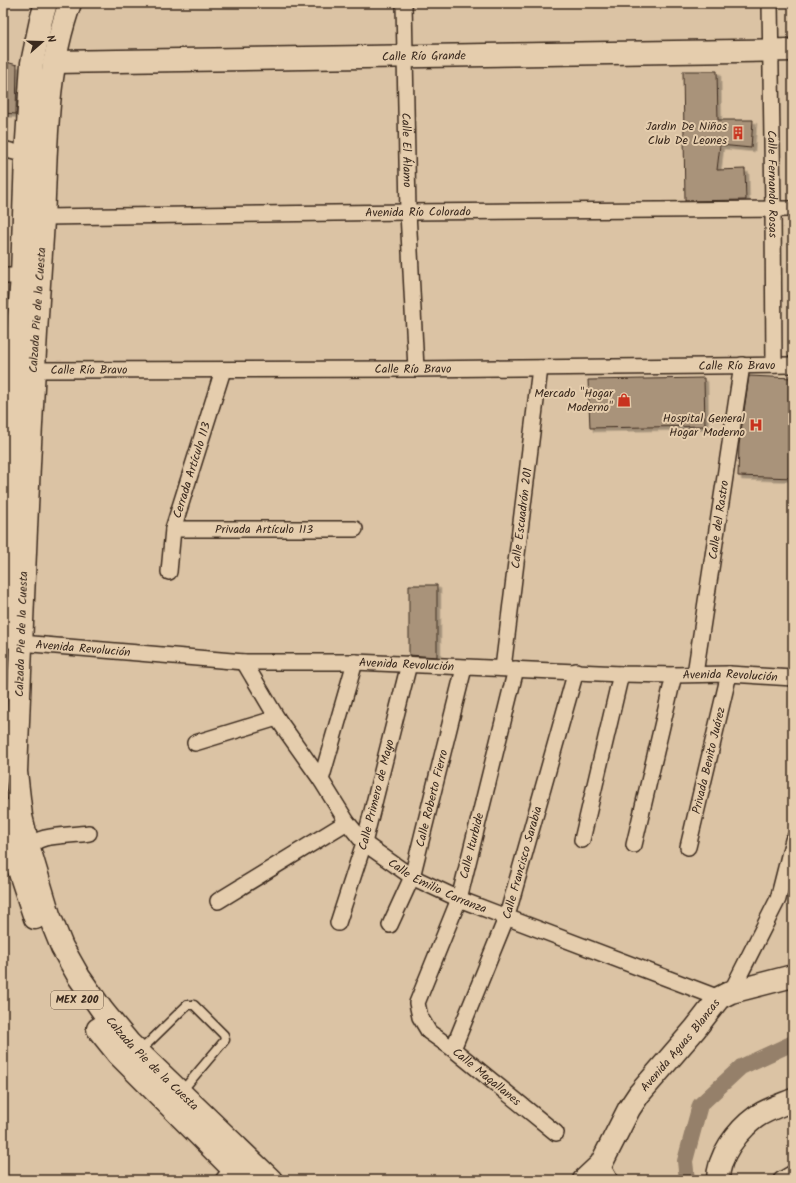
<svg xmlns="http://www.w3.org/2000/svg" width="796" height="1183" viewBox="0 0 796 1183" font-family="Kalam,sans-serif">
<style>
.lines{fill:none;stroke-linecap:round;stroke-linejoin:round}
.canal{stroke:#95806a;stroke-width:16}
.building{fill:#a9937a;stroke:#3b2a1e;filter:url(#shadow)}
.lane-casing{stroke:#3b2a1e;stroke-width:11}
.street-casing{stroke:#3b2a1e;stroke-width:18}
.secondary-casing{stroke:#3b2a1e;stroke-width:25}
.primary-casing{stroke:#3b2a1e;stroke-width:25}
.lane{stroke:#e5cdad;stroke-width:8}
.street{stroke:#e5cdad;stroke-width:15}
.secondary{stroke:#e5cdad;stroke-width:22}
.primary{stroke:#e5cdad;stroke-width:22}
.labels{text-anchor:middle;dominant-baseline:central;stroke-width:4;stroke-linejoin:round;paint-order:stroke}
.shield{fill:#e5cdad;stroke:#6e5b49;stroke-width:1}
.shield-label{font-size:11px;font-weight:bold;fill:#3b2a1e}
.street-label{font-size:12px;fill:#3b2a1e;stroke:#e5cdad}
.poi-label{font-size:12px;fill:#3b2a1e;stroke:#e5cdad;text-anchor:end}
</style>
<defs>
<filter id="shadow"><feDropShadow dx="3.5" dy="3.5" stdDeviation="0" flood-color="#0004"/></filter>
</defs>
<rect width="100%" height="100%" fill="#dbc3a4"/>
<filter id="ink" filterUnits="userSpaceOnUse"><feTurbulence type="fractalNoise" baseFrequency=".025" numOctaves="2"/><feDisplacementMap in="SourceGraphic" scale="8" xChannelSelector="R" yChannelSelector="G"/><feConvolveMatrix kernelMatrix="1 2 1 2 8 2 1 2 1" color-interpolation-filters="sRGB"/></filter>
<g filter="url(#ink)">
<g class="lines">
<path class="canal" d="M687,1180L685,1161L700,1105L741,1067L793,1043"/>
</g>
<path class="building" d="M3,61L17,65L16,114L3,113Z
M683,71H717L718,120H753L751,148L720,145L717,170L745,169L746,200L685,201Z
M749,376L793,378V478L738,476L739,445Z
M704,378L705,426L590,428L588,380Z
M409,585H437V657L409,655Z"/>
<g class="lines">
<g class="lane-casing">
<path id="lane" d="M139,1052L187,1005H194L224,1035L225,1040L181,1092"/>
</g>
<g class="street-casing">
<g id="street">
<path id="s1" d="M404,3L408,212L416,369"/>
<path id="s2" d="M770,3L773,209L774,365"/>
<path d="M3,149L26,155"/>
<path id="s3" d="M43,217L408,212L793,209"/>
<path d="M3,276H22"/>
<path id="s4" d="M33,370L416,369L793,365"/>
<path id="s5" d="M173,529H355"/>
<path id="s6" d="M169,572L173,529L223,370"/>
<path id="s7" d="M3,638L21,643L244,662H355L621,674L674,675L729,674L793,678"/>
<path id="s8" d="M244,662L277,718L321,780L347,822L364,843L412,877L459,899L719,998"/>
<path id="s9" d="M503,668L540,368"/>
<path id="s10" d="M516,669L459,899L417,1003L420,1017L429,1032L453,1049L556,1133"/>
<path id="s11" d="M695,674L742,365"/>
<path d="M195,743L277,718"/>
<path d="M321,780L355,662"/>
<path d="M582,840L621,674"/>
<path d="M634,845L674,675"/>
<path id="s12" d="M688,847L729,674"/>
<path d="M3,859C18,854 30,842 45,838C59,835 75,835 89,833"/>
<path d="M218,901L347,822"/>
<path id="s13" d="M338,923L364,843L409,664"/>
<path id="s14" d="M390,925L412,877L464,668"/>
<path d="M731,992L778,899L793,840"/>
<path id="s15" d="M453,1049L507,916L576,671"/>
<path d="M601,1164L610,1180"/>
<path d="M223,1180L237,1162"/>
<path d="M781,1180L793,1173"/>
</g>
</g>
<g class="secondary-casing">
<g id="secondary">
<path id="s16" d="M54,62L793,50"/>
<path id="s17" d="M584,1180L601,1164L629,1109L639,1094L695,1029L719,998L731,992L793,976"/>
<path d="M718,1180C718,1156 737,1131 756,1117C766,1110 781,1105 793,1100"/>
</g>
</g>
<g class="primary-casing">
<g id="primary">
<path id="s18" d="M70,3C43,77 47,159 42,237C30,415 23,593 16,772L21,816L28,845L49,915L62,947L79,977L102,1010L129,1043L271,1180"/>
<path d="M3,626L15,369L22,276L26,155L32,63L41,20L46,3"/>
<path d="M6,811L14,855L35,918"/>
<path d="M98,1029L118,1054L244,1180"/>
</g>
</g>
<use href="#lane" class="lane"/>
<use href="#street" class="street"/>
<use href="#secondary" class="secondary"/>
<use href="#primary" class="primary"/>
</g>
</g>
<defs>
<g id="building-bare" transform="scale(1.08)"><path d="M-4-6H4V6H1V3H-1V6H-4ZM-2.5-4.3h1.7v1.8h-1.7ZM.8-4.3h1.7v1.8H.8ZM-2.5-1h1.7V.8h-1.7ZM.8-1h1.7V.8H.8Z" fill="#c8321e" stroke="#e5cdad" stroke-width="2.5" paint-order="stroke"/></g>
<g id="shop-bare" transform="scale(1.08)"><path d="M-5-2.5h2.3a2.7 3.5 0 0 1 5.4 0H5L5.5 6h-11ZM-1.5-2.5h3a1.5 2.3 0 0 0-3 0Z" fill="#c8321e" stroke="#e5cdad" stroke-width="2.5" paint-order="stroke"/></g>
<g id="hospital-bare" transform="scale(1.08)"><path d="M-5-5h3v3.5h4V-5h3V5h-3V1.5h-4V5h-3Z" fill="#c8321e" stroke="#e5cdad" stroke-width="2.5" paint-order="stroke"/></g>
</defs>
<g fill-rule="evenodd">
<use href="#building-bare" x="738" y="133"/>
<use href="#shop-bare" x="624" y="400"/>
<use href="#hospital-bare" x="756" y="425"/>
</g>
<g class="labels">
<rect class="shield" x="51" y="991" width="52" height="18" rx="3"/>
<g class="shield-label">
<text x="77" y="1000">MEX 200</text>
</g>
<g class="street-label">
<text stroke="none"><textPath href="#s16" startOffset="370">Calle Río Grande</textPath></text>
<text stroke="none"><textPath href="#s1" startOffset="147">Calle El Álamo</textPath></text>
<text stroke="none"><textPath href="#s2" startOffset="181">Calle Fernando Rosas</textPath></text>
<text stroke="none"><textPath href="#s3" startOffset="375">Avenida Río Colorado</textPath></text>
<text transform="translate(37 310) rotate(-86)">Calzada Pie de la Cuesta</text>
<text stroke="none"><textPath href="#s4" startOffset="704">Calle Río Bravo</textPath></text>
<text stroke="none"><textPath href="#s4" startOffset="380">Calle Río Bravo</textPath></text>
<text stroke="none"><textPath href="#s4" startOffset="56">Calle Río Bravo</textPath></text>
<text stroke="none"><textPath href="#s6" startOffset="105">Cerrada Artículo 113</textPath></text>
<text stroke="none"><textPath href="#s9" startOffset="151">Calle Escuadrón 201</textPath></text>
<text stroke="none"><textPath href="#s11" startOffset="156">Calle del Rastro</textPath></text>
<text stroke="none"><textPath href="#s5" startOffset="91">Privada Artículo 113</textPath></text>
<text transform="translate(21 634) rotate(-88)">Calzada Pie de la Cuesta</text>
<text stroke="none"><textPath href="#s7" startOffset="81">Avenida Revolución</textPath></text>
<text stroke="none"><textPath href="#s7" startOffset="405">Avenida Revolución</textPath></text>
<text stroke="none"><textPath href="#s7" startOffset="729">Avenida Revolución</textPath></text>
<text stroke="none"><textPath href="#s12" startOffset="89">Privada Benito Juárez</textPath></text>
<text stroke="none"><textPath href="#s13" startOffset="134">Calle Primero de Mayo</textPath></text>
<text stroke="none"><textPath href="#s14" startOffset="134">Calle Roberto Fierro</textPath></text>
<text transform="translate(472 846) rotate(-76)">Calle Iturbide</text>
<text stroke="none"><textPath href="#s15" startOffset="199">Calle Francisco Sarabia</textPath></text>
<text stroke="none"><textPath href="#s8" startOffset="303">Calle Emilio Carranza</textPath></text>
<text stroke="none"><textPath href="#s17" startOffset="167">Avenida Aguas Blancas</textPath></text>
<text stroke="none"><textPath href="#s18" startOffset="1102">Calzada Pie de la Cuesta</textPath></text>
<text stroke="none"><textPath href="#s10" startOffset="454">Calle Magallanes</textPath></text>
</g>
<g class="poi-label">
<text x="727" y="126">Jardin De Niños<tspan x="727" dy="14">Club De Leones</tspan></text>
<text x="613" y="393">Mercado "Hogar<tspan x="613" dy="14">Moderno"</tspan></text>
<text x="745" y="418">Hospital General<tspan x="745" dy="14">Hogar Moderno</tspan></text>
</g>
</g>
<rect width="796" height="1183" fill="none" stroke="#e5cdad" stroke-width="16"/>
<rect x="8" y="8" width="780" height="1167" fill="none" stroke="#3b2a1e" stroke-width="1.5" filter="url(#ink)"/>
<g transform="translate(42 42) rotate(70)" stroke="#e5cdad" stroke-width="3" paint-order="stroke">
<path d="M0-3L7 15L0 10L-7 15Z" fill="#3b2a1e"/>
<text y="-6" font-size="11" font-weight="bold" text-anchor="middle" fill="#3b2a1e">N</text>
</g>
</svg>
